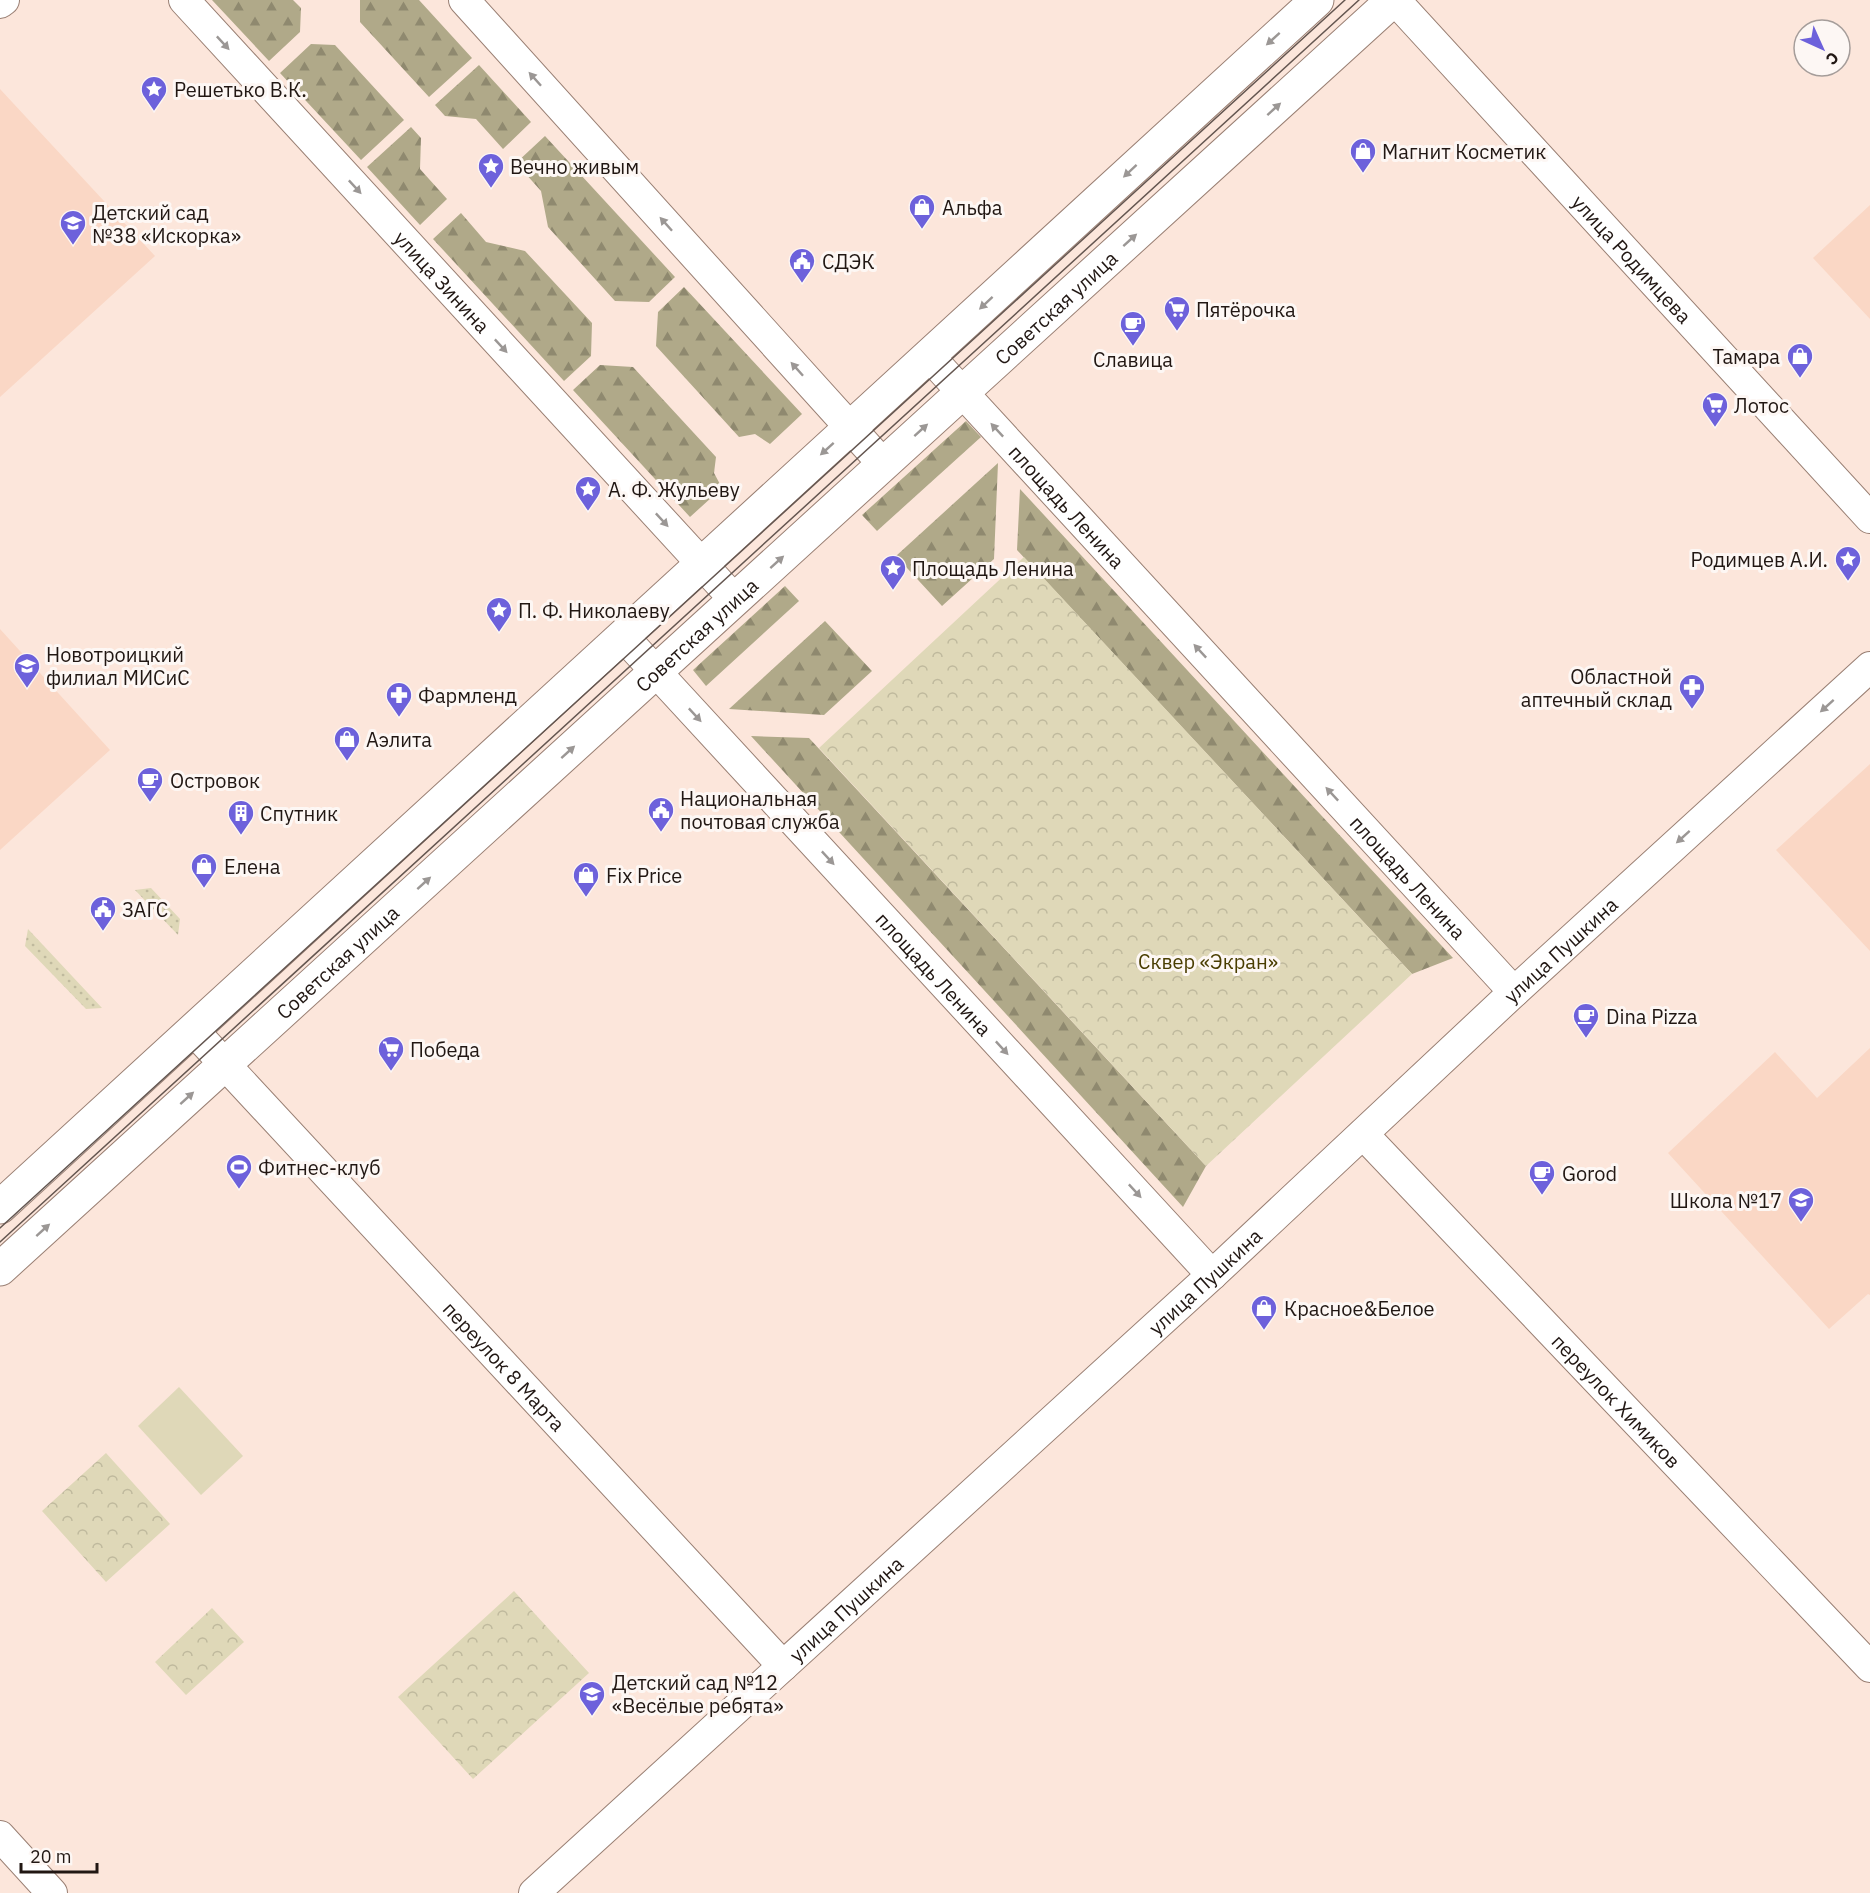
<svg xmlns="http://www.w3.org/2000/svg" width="1870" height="1893" viewBox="0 0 1870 1893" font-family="'IBM Plex Sans',sans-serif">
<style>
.built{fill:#fad7c5}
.grass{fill:url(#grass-dots)}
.forest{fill:url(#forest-firs)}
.park{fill:url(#park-crowns)}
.garden{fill:#dfd8b8}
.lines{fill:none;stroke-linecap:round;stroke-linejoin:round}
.minor-casing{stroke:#997f73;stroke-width:32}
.major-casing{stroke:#997f73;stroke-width:35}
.minor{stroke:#fff;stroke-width:30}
.major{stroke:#fff;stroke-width:33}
.tram{stroke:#645650;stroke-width:1.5}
.oneway{fill:#9b9795}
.labels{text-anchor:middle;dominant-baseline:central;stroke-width:6;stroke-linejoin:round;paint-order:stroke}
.poi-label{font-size:20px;fill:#211713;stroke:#fdf7f4;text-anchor:start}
.street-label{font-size:20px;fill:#211713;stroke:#fdf7f4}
.park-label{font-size:20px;fill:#493d00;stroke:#fdf7f4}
</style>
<defs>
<pattern id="grass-dots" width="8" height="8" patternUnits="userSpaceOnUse" patternTransform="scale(1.5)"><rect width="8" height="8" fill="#dfd8b8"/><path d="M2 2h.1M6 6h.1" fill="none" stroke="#bfb99d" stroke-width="1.8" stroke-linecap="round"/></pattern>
<pattern id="forest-firs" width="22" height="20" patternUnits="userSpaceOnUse" patternTransform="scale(1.5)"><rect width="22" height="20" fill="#b0a989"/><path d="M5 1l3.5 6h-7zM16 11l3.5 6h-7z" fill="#8f896f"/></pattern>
<pattern id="park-crowns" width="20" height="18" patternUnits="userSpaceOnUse" patternTransform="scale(1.5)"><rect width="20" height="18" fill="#dfd8b8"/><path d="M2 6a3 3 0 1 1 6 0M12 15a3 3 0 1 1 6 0" fill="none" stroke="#bfb99d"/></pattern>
</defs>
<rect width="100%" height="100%" fill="#fce6db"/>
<path class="built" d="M0,89L155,256L0,397Z
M1870,205V319L1813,258Z
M0,629L110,750L0,850Z
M1870,764V951L1776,850Z
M1870,1048V1295L1868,1294L1829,1329L1668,1153L1775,1052L1817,1098Z"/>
<path class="grass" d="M151,888L180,919L178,935L135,890Z
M28,929L102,1008L86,1009L25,946Z"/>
<path class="forest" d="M212,0H293L301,8L300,32L269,61Z
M360,0H419L472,58L429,97L360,22Z
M311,44L335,45L404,120L361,160L280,73Z
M479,65L531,122L503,149L476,119L445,116L435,105Z
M411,127L421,138L420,169L447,199L420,225L367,167Z
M545,136L675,277L649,302L615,301L548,227L541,191L516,163Z
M461,213L486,242L525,251L592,323L591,356L564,381L433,239Z
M684,287L802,414L770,444L755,434L739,437L656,346L658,312Z
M600,365L633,367L716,457L714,473L722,488L690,517L573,390Z
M966,421L981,437L877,531L862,515Z
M998,463L994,559L942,606L896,556Z
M1020,489L1453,958L1412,974L1017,550Z
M785,586L799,601L706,686L693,670Z
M825,621L872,671L824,715L729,709Z
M751,736L809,738L1206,1166L1183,1207Z"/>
<path class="park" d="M1024,557L1412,974L1206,1166L819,748Z
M106,1453L170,1524L106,1582L42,1511Z
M514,1591L589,1673L473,1779L398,1697Z
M212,1608L244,1642L186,1695L155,1662Z"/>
<path class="garden" d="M179,1387L243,1456L201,1495L138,1426Z"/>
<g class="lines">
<g class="minor-casing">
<g id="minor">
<path id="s1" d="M184,0L735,600"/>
<path d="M464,0L883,464"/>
<path id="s2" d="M1395,0L1870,518"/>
<path d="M0,3L4,0"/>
<path id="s3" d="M929,356L1514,992"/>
<path id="s4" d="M623,636L1212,1275"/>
<path id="s5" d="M193,1030L783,1666"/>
<path id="s6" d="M1363,1134L1870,1667"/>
<path d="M0,1836L52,1893"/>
<path id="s7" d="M534,1893L1212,1275L1514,992L1870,667"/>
</g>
</g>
<g class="major-casing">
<g id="major">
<path d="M0,1207L1317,0"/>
<path id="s8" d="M0,1269L1393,0"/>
</g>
</g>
<use href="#minor" class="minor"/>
<use href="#major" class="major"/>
<path class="tram" d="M0,1228L1345,0
M0,1242L1359,0"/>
</g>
<defs><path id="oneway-solid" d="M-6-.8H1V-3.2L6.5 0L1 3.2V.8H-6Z" transform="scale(1.5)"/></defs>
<g class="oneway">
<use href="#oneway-solid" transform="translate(1273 39) rotate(138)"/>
<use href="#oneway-solid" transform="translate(223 43) rotate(47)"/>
<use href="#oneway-solid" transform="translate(535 79) rotate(-132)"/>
<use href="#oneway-solid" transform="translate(1274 109) rotate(-42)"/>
<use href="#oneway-solid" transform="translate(1130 171) rotate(137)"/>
<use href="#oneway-solid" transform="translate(355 187) rotate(47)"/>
<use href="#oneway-solid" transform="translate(666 224) rotate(-132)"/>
<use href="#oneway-solid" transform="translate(1130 240) rotate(-42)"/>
<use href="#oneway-solid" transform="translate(986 303) rotate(137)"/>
<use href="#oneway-solid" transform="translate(501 346) rotate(47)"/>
<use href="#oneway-solid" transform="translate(797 369) rotate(-132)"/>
<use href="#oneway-solid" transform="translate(921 430) rotate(-42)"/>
<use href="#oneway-solid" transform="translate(997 430) rotate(-133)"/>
<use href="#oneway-solid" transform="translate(827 449) rotate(138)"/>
<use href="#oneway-solid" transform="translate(662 520) rotate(47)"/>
<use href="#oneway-solid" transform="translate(777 562) rotate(-42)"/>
<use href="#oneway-solid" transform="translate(1200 651) rotate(-133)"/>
<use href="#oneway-solid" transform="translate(1827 706) rotate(138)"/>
<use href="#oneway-solid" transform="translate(695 715) rotate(47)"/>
<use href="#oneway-solid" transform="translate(568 752) rotate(-42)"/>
<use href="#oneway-solid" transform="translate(1332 794) rotate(-133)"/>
<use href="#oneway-solid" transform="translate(1683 837) rotate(138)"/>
<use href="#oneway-solid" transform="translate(828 858) rotate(47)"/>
<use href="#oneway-solid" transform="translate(424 883) rotate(-42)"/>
<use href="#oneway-solid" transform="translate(1002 1048) rotate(47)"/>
<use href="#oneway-solid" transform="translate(187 1098) rotate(-42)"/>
<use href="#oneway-solid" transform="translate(1135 1191) rotate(47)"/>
<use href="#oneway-solid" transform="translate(43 1230) rotate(-42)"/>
</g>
<defs>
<g id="sight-pin" transform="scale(1.35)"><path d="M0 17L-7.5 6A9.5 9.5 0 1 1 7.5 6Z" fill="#6d61db" stroke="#fdf7f4"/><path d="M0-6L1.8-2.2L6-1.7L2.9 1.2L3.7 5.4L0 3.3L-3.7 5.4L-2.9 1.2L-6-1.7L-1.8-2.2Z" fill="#fff"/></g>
<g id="shop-pin" transform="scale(1.35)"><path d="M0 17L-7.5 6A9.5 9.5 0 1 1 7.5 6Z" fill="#6d61db" stroke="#fdf7f4"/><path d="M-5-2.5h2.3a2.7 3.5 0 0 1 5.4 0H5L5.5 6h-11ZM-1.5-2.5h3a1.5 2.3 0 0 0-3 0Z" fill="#fff"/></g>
<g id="school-pin" transform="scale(1.35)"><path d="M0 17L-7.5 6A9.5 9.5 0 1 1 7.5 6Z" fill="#6d61db" stroke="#fdf7f4"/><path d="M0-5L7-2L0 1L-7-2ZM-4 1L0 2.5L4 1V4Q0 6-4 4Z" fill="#fff"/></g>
<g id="civic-pin" transform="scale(1.35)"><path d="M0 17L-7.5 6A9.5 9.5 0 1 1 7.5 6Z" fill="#6d61db" stroke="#fdf7f4"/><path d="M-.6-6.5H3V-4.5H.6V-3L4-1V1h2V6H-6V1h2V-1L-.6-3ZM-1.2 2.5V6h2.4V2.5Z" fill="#fff"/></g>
<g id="supermarket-pin" transform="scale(1.35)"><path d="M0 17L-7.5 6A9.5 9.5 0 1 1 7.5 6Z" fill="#6d61db" stroke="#fdf7f4"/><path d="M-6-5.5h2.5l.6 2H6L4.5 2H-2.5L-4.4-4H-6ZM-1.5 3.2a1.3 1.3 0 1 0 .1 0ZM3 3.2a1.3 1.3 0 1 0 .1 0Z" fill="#fff"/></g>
<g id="cafe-pin" transform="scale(1.35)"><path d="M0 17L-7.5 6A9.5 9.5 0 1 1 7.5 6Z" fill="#6d61db" stroke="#fdf7f4"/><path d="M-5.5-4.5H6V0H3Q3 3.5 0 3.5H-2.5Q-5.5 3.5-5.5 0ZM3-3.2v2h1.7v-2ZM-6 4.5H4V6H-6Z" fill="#fff"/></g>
<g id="university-pin" transform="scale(1.35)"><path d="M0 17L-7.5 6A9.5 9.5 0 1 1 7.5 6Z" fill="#6d61db" stroke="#fdf7f4"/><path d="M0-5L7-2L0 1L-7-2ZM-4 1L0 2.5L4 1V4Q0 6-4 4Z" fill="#fff"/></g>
<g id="pharmacy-pin" transform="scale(1.35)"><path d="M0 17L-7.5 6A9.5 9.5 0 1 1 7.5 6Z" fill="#6d61db" stroke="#fdf7f4"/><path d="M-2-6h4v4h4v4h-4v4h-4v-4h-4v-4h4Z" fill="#fff"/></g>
<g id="building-pin" transform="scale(1.35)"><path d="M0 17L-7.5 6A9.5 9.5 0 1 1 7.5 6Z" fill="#6d61db" stroke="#fdf7f4"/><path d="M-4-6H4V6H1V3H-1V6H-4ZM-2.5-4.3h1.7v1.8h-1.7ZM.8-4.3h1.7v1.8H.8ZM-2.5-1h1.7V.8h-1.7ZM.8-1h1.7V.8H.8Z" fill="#fff"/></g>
<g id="stadium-pin" transform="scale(1.35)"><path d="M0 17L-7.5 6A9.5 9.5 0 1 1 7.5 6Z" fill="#6d61db" stroke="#fdf7f4"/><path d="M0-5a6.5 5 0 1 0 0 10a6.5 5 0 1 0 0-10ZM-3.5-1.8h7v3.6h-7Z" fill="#fff"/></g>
</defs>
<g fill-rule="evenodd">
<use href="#sight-pin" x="154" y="89"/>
<use href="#shop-pin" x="1363" y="151"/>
<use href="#sight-pin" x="491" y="166"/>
<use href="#shop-pin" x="922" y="207"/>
<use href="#school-pin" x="73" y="223"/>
<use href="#civic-pin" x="802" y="261"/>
<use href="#supermarket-pin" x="1177" y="309"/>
<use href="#cafe-pin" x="1133" y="324"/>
<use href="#shop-pin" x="1800" y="356"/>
<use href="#supermarket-pin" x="1715" y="405"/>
<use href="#sight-pin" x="588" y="489"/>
<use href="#sight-pin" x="1848" y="559"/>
<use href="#sight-pin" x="893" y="568"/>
<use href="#sight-pin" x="499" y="610"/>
<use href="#university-pin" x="27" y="666"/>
<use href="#pharmacy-pin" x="1692" y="687"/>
<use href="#pharmacy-pin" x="399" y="695"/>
<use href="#shop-pin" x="347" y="739"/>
<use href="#cafe-pin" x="150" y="780"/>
<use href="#civic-pin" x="661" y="810"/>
<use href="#building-pin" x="241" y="813"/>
<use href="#shop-pin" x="204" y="866"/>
<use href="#shop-pin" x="586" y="875"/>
<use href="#civic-pin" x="103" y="909"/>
<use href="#cafe-pin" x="1586" y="1016"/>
<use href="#supermarket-pin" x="391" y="1049"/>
<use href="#stadium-pin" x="239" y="1167"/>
<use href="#cafe-pin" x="1542" y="1173"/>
<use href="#school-pin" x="1801" y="1200"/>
<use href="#shop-pin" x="1264" y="1308"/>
<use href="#school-pin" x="592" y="1694"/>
</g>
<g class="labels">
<g class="poi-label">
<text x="174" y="89">Решетько В.К.</text>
<text x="1382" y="151">Магнит Косметик</text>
<text x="510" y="166">Вечно живым</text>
<text x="942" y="207">Альфа</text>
<text x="92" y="212">Детский сад<tspan x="92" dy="23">№38 «Искорка»</tspan></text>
<text x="822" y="261">СДЭК</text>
<text x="1196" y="309">Пятёрочка</text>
<text x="1780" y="356" text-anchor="end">Тамара</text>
<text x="1133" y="359" text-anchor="middle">Славица</text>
<text x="1734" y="405">Лотос</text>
<text x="608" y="489">А. Ф. Жульеву</text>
<text x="1828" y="559" text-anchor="end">Родимцев А.И.</text>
<text x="912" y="568">Площадь Ленина</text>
<text x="518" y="610">П. Ф. Николаеву</text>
<text x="46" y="654">Новотроицкий<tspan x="46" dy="23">филиал МИСиС</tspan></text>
<text x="1672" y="676" text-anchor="end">Областной<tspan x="1672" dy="23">аптечный склад</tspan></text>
<text x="418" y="695">Фармленд</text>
<text x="366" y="739">Аэлита</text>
<text x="170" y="780">Островок</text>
<text x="680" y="798">Национальная<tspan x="680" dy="23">почтовая служба</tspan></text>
<text x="260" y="813">Спутник</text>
<text x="224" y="866">Елена</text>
<text x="606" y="875">Fix Price</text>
<text x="122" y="909">ЗАГС</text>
<text x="1606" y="1016">Dina Pizza</text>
<text x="410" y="1049">Победа</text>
<text x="258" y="1167">Фитнес-клуб</text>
<text x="1562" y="1173">Gorod</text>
<text x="1782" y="1200" text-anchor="end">Школа №17</text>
<text x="1284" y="1308">Красное&amp;Белое</text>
<text x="612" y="1682">Детский сад №12<tspan x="612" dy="23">«Весёлые ребята»</tspan></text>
</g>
<g class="street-label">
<text stroke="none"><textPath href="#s2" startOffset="351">улица Родимцева</textPath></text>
<text stroke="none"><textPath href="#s1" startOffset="382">улица Зинина</textPath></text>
<text stroke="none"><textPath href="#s8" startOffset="1428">Советская улица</textPath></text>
<text stroke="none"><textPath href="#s3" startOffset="204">площадь Ленина</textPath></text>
<text stroke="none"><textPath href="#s8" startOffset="942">Советская улица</textPath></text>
<text stroke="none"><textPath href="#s3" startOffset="708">площадь Ленина</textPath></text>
<text stroke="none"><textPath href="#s7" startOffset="1394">улица Пушкина</textPath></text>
<text stroke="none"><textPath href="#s8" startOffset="456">Советская улица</textPath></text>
<text stroke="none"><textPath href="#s4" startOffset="459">площадь Ленина</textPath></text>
<text stroke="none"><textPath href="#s7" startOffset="908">улица Пушкина</textPath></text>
<text stroke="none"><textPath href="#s5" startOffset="458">переулок 8 Марта</textPath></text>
<text stroke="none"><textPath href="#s6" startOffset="368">переулок Химиков</textPath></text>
<text stroke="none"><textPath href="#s7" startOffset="422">улица Пушкина</textPath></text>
</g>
<g class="park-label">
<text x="1208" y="961">Сквер «Экран»</text>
</g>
</g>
<g transform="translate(1822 48) rotate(135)"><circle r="28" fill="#fdf7f4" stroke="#a59d9a" stroke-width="1.5"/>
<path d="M0-4.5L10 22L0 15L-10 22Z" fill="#6d61db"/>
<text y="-9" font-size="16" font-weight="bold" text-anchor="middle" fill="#211713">С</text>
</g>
<path d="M21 1863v9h76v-9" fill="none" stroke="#211713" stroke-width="3"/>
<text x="30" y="1863" font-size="18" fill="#211713" stroke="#fdf7f4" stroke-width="4.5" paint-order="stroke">20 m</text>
</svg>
